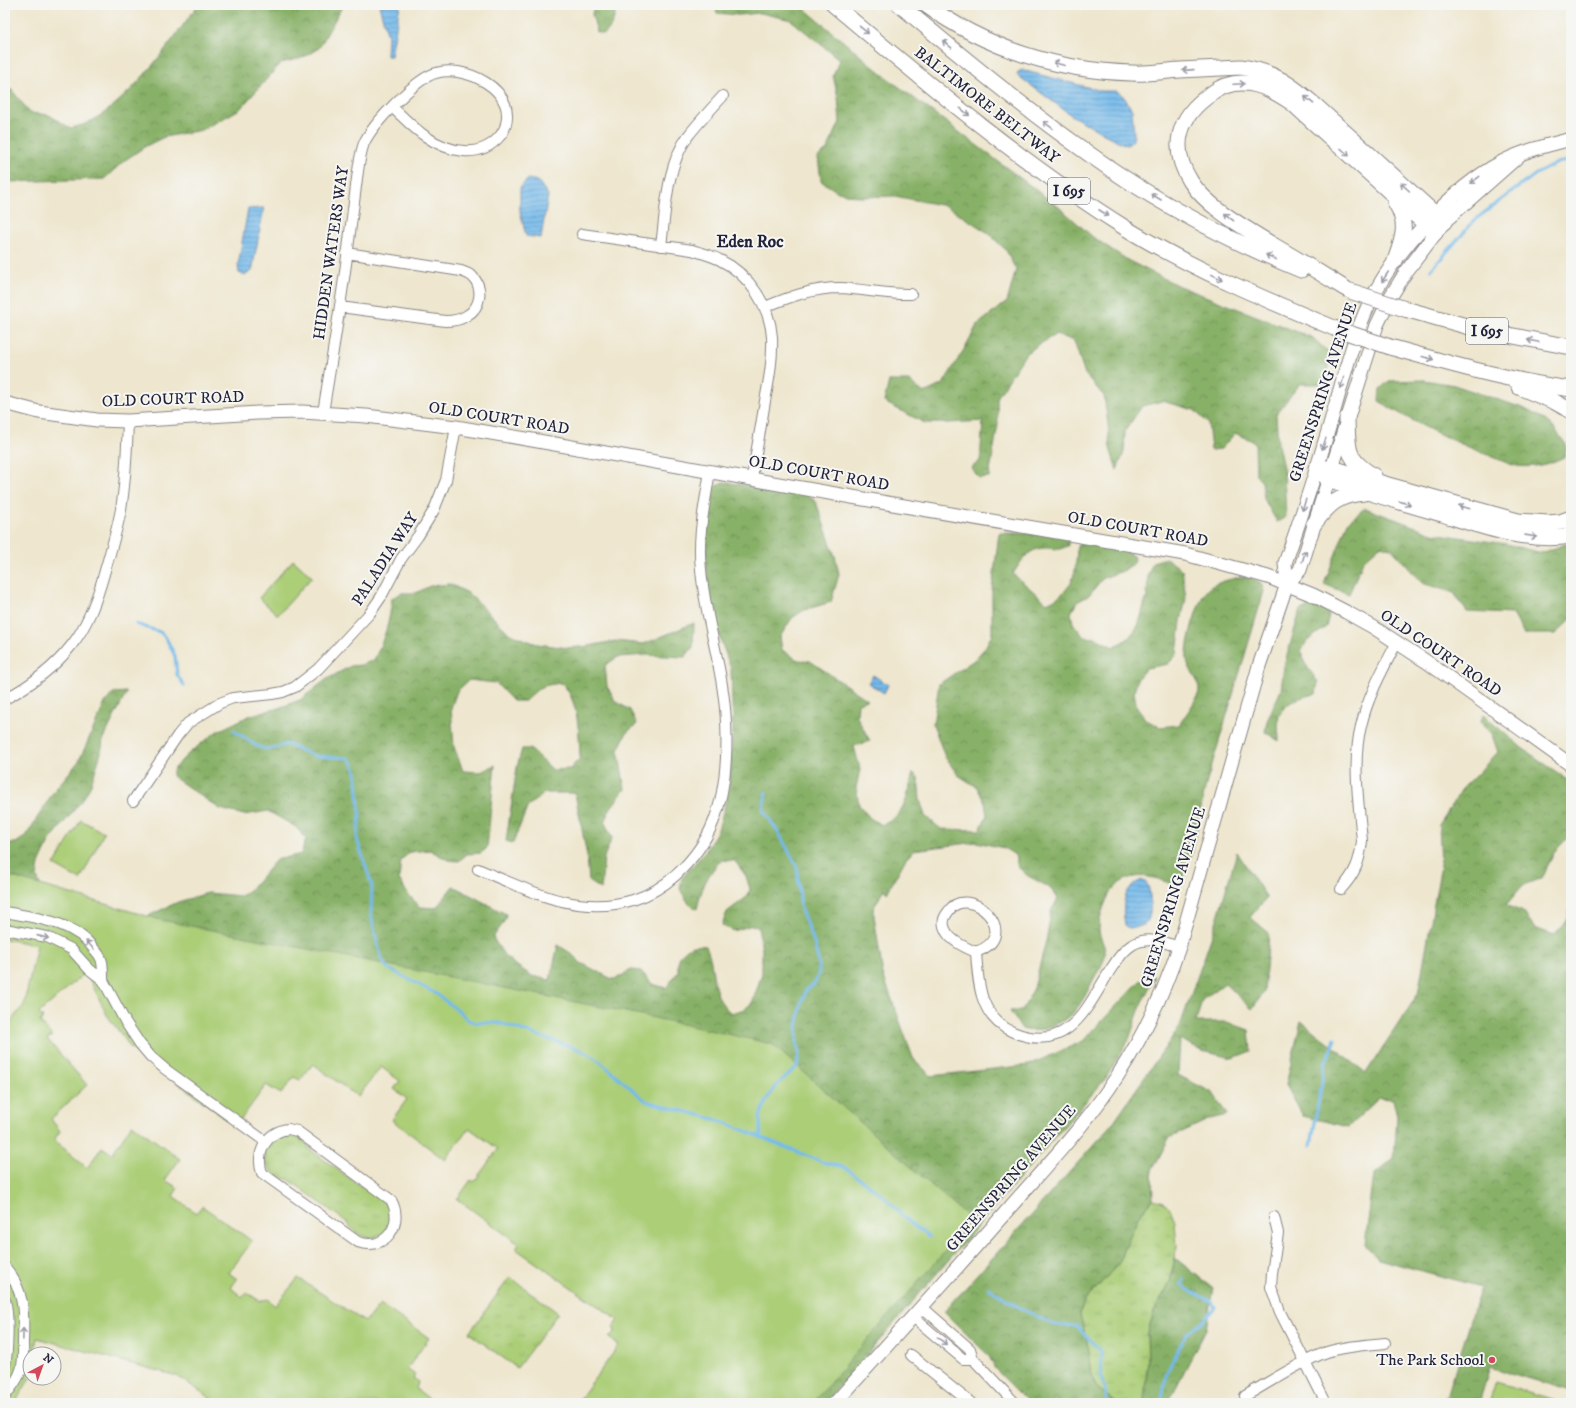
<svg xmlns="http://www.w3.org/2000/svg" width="1576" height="1408" viewBox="0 0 1576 1408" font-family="'IM FELL DW Pica',serif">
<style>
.grass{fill:url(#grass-tufts);stroke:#667859}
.forest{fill:url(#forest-crowns);stroke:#556a52}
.park{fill:#abce77;stroke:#667859}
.water{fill:url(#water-rules);stroke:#4b6e93}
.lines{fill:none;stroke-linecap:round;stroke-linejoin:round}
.stream{stroke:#74baeb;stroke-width:3}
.minor-casing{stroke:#888484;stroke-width:12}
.major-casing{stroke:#888484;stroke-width:15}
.highway-casing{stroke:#888484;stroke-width:17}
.minor{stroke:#fff;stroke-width:10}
.major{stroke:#fff;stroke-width:13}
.highway{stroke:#fff;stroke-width:15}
.highway-bridge-casing{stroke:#888484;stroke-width:17;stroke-linecap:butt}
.highway-bridge{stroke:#fff;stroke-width:15}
.oneway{stroke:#9c9ca7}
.poi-dot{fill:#d1495b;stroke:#f6f6f2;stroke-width:1.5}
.labels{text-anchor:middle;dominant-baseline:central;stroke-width:4;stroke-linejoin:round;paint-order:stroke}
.shield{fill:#f6f6f2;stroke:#626272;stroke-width:1}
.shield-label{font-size:15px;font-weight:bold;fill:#22223b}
.street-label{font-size:16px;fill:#22223b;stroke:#f6f6f2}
.poi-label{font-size:16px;fill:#22223b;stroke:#f6f6f2;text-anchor:end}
.neighbourhood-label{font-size:17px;font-weight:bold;fill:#22223b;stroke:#f6f6f2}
</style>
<defs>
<pattern id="grass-tufts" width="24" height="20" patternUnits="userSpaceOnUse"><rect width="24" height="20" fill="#abce77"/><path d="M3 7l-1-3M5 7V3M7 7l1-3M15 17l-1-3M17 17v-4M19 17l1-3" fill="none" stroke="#93b168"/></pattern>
<pattern id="forest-crowns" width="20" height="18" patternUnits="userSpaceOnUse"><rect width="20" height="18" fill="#88b168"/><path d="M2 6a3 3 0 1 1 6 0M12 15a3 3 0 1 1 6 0" fill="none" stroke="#6f9057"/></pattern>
<pattern id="water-rules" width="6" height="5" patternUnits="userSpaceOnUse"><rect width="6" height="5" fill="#74baeb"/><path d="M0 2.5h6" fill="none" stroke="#5f97c0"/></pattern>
</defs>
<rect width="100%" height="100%" fill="#f6f6f2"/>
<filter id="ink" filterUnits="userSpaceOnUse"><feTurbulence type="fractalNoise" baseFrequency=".025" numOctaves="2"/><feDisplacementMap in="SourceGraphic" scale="8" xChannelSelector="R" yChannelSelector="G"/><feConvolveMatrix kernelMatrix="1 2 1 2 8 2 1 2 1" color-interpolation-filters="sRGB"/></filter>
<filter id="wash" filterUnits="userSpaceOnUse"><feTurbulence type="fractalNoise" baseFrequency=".012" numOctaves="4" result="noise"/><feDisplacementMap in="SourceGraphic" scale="16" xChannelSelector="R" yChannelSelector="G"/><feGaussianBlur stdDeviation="0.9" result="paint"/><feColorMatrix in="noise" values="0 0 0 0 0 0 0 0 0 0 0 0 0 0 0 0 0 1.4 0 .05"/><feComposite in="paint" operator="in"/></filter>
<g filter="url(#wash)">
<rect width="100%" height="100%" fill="#eee6ce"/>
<path class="grass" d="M292,1133L308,1144L309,1149L369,1192C376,1192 378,1194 383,1198C387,1201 391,1205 392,1210C395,1227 376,1246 358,1234C353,1230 350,1228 348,1223L288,1179C276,1179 263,1166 265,1154C266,1147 273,1141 278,1136Z
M1153,1199L1164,1202L1171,1212L1175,1223L1177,1247L1170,1282L1154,1312L1147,1334L1148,1359L1144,1403H1116L1096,1387L1092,1375L1089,1351L1080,1314L1084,1302L1119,1263L1138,1217Z
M510,1277L558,1313L517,1368L469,1333Z"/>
<path class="forest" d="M198,5H343L319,48L302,58L281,63L240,109L202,130L164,137L146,146L125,160L104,179L5,182V98L11,89L30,113L49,115L70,128C75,127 80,126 85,124C129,104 169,44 198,5Z
M594,5H620C612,15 615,26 604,34L597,32L592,14Z
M714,5H800L882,74L1060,208L1094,238L1129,261L1179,286L1313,338L1332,356L1324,384H1300L1276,414L1278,445L1284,473L1286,517L1277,522L1264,499L1262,482L1256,475L1255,442L1235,433L1221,449L1211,450L1208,423L1194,410L1162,401L1142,406L1125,431L1124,452L1117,470L1110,448L1108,423L1104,396L1085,374L1074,341L1056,334L1026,353L997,398L998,424L989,477L979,478L971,468L980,461L983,421L947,423H925L884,402L889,381H909L924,393L943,384L968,343L977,325L1007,302L1016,270L1006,250L987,232L946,206L895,196L859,197L838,192L821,181L818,157L827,150L840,122L838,97L833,76L840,60L791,20L761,13L738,15L717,13Z
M1424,380L1454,385L1523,408L1544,419L1554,428L1567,446L1564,457C1550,464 1533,468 1517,466C1507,464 1497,458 1488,455C1450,440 1414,423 1379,401L1380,389L1389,381Z
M723,482L805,493L816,502L835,556L839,574L831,602L804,610L792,618L780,637L782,650L798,660L810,661L868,700L858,703L857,717L870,741L854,746L860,769L856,788L859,805L870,818L882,825C907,815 907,795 913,773L918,777L920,800L925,816L941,829L980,830L987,815L985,803L977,787L958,775L945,757L933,724L939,684L974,660L985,648L992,634V590L999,533L1055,534L1068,538V546C1055,551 1059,549 1047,548C1029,547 1021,561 1013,574L1047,603C1074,591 1076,574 1077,546L1086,541L1124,549L1135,558L1134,563L1123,571L1103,578L1088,596L1077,602L1071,613L1073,623L1084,637L1096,638L1113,647L1128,639L1138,626L1147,596L1148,575L1153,562L1166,558L1182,570L1186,598L1181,621L1177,654L1168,664L1146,668L1138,678L1134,692L1137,708L1146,720L1160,727L1179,725C1184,717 1198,699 1199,691C1200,680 1189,671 1187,660C1185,646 1197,602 1207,590C1212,583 1239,576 1247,577C1252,578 1257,581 1261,583L1264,591L1205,788L1192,853L1184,877L1177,887C1148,871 1116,870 1104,906C1101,914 1099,921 1099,930C1099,939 1107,946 1105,956C1104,963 1098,971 1094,978C1083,1001 1075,1019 1048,1027C1037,1031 1034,1032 1022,1029L1010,1011H1022L1034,988L1047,937L1051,911L1058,899L1051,888L1028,876L1018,867L1015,855L1004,848L977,842L914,850L905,860L887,893L884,889L873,909L883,975L913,1058L931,1076L1029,1065L1083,1041L1140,981L1155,976L1141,1005L1129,1039L1106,1078L825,1403H682L575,1149L152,920L148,916L178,902L208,893L241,896L253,887L276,860L301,854L306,839L296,827L268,811L244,815L220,809L172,776L174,768L188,754L216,732L251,715L279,708L300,700L327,679L351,666L361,665L374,660C384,639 390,622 392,598L402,593H416L430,586L450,584L468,593L510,634L537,644L569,648L589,646L615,641L644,644L694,623L693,647L685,657L646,655L618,657L605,665L607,686L615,701L630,710L637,724L627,732L618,750L625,789L610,809L605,823L612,838L604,857L601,889L589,881L587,856L575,793H544L528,806L513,843L506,841L517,767L522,749H530L553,770L570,769L580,758C579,734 579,701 562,683C542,685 539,687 525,701H513L496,683L469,680L457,691L451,708L454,747L463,771L481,772L495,765L487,848L481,853L467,854L459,861L448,860L430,850L410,852L401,860L399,879L407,893L420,907L436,908L453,886L506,914C505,924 498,929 493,938L504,955L514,964L532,976L550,980L558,945L569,952L581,963L612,979H616L631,970L641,971L652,984L666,988L678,972V958C688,947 691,944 706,946C717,969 708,994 731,1013L745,1009L752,1003L758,986L762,973V950L758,927L752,925L734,931L722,925L727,912L748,896L750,889L746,876L735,861L721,860C707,875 701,889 697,909L689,904L680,889L682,878L705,852L718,830L728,794L733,731L731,669L710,610L706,568L707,519L711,489Z
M1365,508L1432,533L1506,544L1542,553L1571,542V619L1555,634H1524L1513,614L1467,612L1454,593L1422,583L1391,548L1380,546L1363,561L1349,594L1324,584L1348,522Z
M1322,604L1329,615L1326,627L1307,641L1301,651L1304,662L1318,682L1316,694C1302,696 1284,702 1279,716C1277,723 1279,733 1279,741L1265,732L1267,721L1281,690L1284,666L1300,611L1310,605Z
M127,692L103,739L101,753L90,787L83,799L50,840L39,864L37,877L42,889L5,899V843H16L26,836L54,791L79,761L105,703L113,693Z
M1483,715L1522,748L1571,782V834L1554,852L1542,878L1523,885L1506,905L1523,912L1535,928L1554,935L1568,919L1571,906V1391L1490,1367L1479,1403H1445L1481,1287L1378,1259L1365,1244L1374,1175L1394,1158L1397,1117L1393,1099L1379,1098L1348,1127L1303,1116L1286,1085L1301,1021L1366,1073L1418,994L1441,865L1439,825L1462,789L1479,772L1498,752L1492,735L1481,722Z
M1237,852L1267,898L1250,917L1269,933L1264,992L1252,1009L1225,983L1202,1000L1196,1022H1227L1249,1030L1251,1051L1233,1058L1202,1051L1180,1039L1178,1075L1213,1093L1227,1115L1210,1119L1169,1138L1152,1171L1153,1199L1138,1217L1119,1263L1084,1302L1080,1314L1089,1351L1092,1376L1096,1387L1116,1403H1029L995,1369L989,1356L944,1312L1110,1127L1180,1026L1214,930Z
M1175,1258L1213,1288L1206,1329L1169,1401L1170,1403H1144L1148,1359L1147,1334L1154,1312L1170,1282Z"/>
<path class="park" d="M293,560L312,577L278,615L259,598Z
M81,820L104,833L80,880L54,865Z
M5,875L161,920L641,1015L772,1044L972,1221L872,1334L813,1403H577L619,1345L609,1338L615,1331L613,1327L618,1320L516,1249L519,1244L457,1199L471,1180L474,1182L498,1149L469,1128L445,1160L392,1120L407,1099L394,1089L400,1081L381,1067L358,1097L313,1064L300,1080L294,1077L281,1094L266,1085L236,1126L131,1048L107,1015L86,972L39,1013L43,1018L40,1022L52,1036L47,1039L87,1085L51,1119L60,1131L54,1140L87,1168L102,1147L112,1154L132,1124L180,1159L165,1180L178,1188L173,1196L196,1213L202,1206L252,1241L229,1273L237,1279L231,1288L242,1297L246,1292L260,1301L268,1299L275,1306L298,1278L365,1322L380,1304L429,1338L407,1369L415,1375L413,1378L418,1382L416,1389L435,1403H218L177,1376L37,1338L34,1354H30V1378L15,1403H5V1028L24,1005L37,945L5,939Z
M1496,1382L1564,1403H1489Z"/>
<path class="water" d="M379,5H400L391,56H387L388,37Z
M1022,70L1102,91H1117L1124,97L1132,110L1134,134L1133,140L1129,144L1126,145L1104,134L1071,115L1017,75L1018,72Z
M528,179L538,181L548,195L541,238L526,236L520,211V188Z
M264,208L252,271L246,275L239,273L238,265L248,209Z
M873,675L888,685L884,693L868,683Z
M1142,880C1143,881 1146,882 1147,884C1151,890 1152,916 1147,922C1143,927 1135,927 1129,928L1125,925C1122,906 1122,888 1142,880Z"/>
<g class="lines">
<path class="stream" d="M1431,270L1474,221L1485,212L1536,174L1557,163L1571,160
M136,624L160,632L166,638L175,656L177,675L184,685
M234,730C254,744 261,756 286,744L315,756L348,758L352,762L356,771L360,816L357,839L372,886L371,914L375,934L381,957L387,968L435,993L460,1012L468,1020L474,1022L500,1023L581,1050L598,1060L646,1101L718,1120L825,1163L844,1167L883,1196L909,1222L929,1237
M761,1138L760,1117L767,1099L779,1083L797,1067L799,1053L797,1044V1027L802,1001L806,990L815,983L819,973V964L814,942L801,910L797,867L779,833L763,810L766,792
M1311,1145L1325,1064L1335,1039
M988,1288L1022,1309L1055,1325L1076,1326L1099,1349L1102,1354L1101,1377L1106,1392V1403
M1161,1403L1167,1372L1186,1334L1203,1321L1215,1307L1211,1301L1192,1292L1181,1285L1184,1279"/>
</g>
</g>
<g filter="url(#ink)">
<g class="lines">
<g class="minor-casing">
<path id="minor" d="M582,234L692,250C701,253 711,255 720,260C749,274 770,306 772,337C773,359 769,380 765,401C761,427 756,452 752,478
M661,246C666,209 666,167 688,136C699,122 711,109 723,96
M340,307L445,321C452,321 460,320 466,316C481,308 484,288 472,276C469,274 464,272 461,271L347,253
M765,307C789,297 813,288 840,288C864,289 887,295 911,294
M323,413C332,356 342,299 349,241C351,223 354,204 356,186C358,172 359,157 364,143C373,124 416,78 436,73C443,71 451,71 458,72C476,75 498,86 505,104C509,114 507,128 500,136C480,160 448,152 425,136C413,128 403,117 392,107
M5,699C31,685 53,669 71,646C88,625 97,599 104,574C110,553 117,531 121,509C126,480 127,450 128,421
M133,801L178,735L188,723L220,703L233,698L272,694L283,692L295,687L318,669L370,613L381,597L401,559L418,536L434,510L446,480L456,427
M478,869C528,890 577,917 633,900C649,895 664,886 676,875C691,861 705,843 713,823C729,784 729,727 722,685C716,646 704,608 701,569C697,536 705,504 710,471
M1341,889C1355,874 1360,861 1362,841C1359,805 1352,761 1361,726C1368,696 1383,669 1397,642
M5,912C36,918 74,921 94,949C97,952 101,957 102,962C103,967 103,974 103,980
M5,929L47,937L71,949L89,969L103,980L126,1023L140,1044L151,1057L165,1069L266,1142
M976,952C966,948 949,940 945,929C942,923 944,917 948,912C968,881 1025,935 976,952C978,984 980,1018 1013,1032C1067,1054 1086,1010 1109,972C1115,963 1122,951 1132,945C1147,936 1164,942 1179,947
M288,1129L297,1131L391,1200C405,1224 385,1252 358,1242L262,1173C255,1152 267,1132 288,1129Z
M1274,1217L1278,1233L1272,1273L1271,1287L1280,1312L1326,1403
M5,1267C25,1291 24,1312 23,1342C23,1351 24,1361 21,1370C18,1380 11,1388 5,1396
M5,1300C9,1315 8,1350 5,1365
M922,1307L970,1349L973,1359L1015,1403
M913,1317L963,1359H973
M911,1355L971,1403
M1245,1396C1270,1382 1301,1361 1327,1352C1346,1346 1366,1345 1385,1343"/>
</g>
<g class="major-casing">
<path id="major" d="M5,403L39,412L97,420L128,421L258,413L302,412L366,416L456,427L538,441L852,497L1185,554L1268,577L1313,595L1346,612L1373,627L1427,662L1571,765
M1287,584L1285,563C1303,512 1320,460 1335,407C1345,373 1354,336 1369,304C1393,253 1452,188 1502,162C1523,151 1548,145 1571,139
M835,1403C892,1340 949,1277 1005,1213C1044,1168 1086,1125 1118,1075C1144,1035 1164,992 1179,947L1259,666L1287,584L1300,570L1377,325L1391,296L1406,272L1444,222L1521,154"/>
</g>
<g class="highway-casing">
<path id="highway" d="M834,5C928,84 1023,164 1127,229C1193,269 1264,299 1334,328
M900,5C962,57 1025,109 1092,156C1156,202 1228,240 1301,270
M926,5C986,48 1058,71 1132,73C1148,74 1164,71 1180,70C1201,69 1221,68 1241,67C1274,71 1293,86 1317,107L1444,222
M1395,202C1409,224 1403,238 1395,261
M1346,289C1322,274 1297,259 1273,245C1247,229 1208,208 1191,182C1169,148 1178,116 1211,94C1220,87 1231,83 1242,83C1261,83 1277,93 1292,103L1435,233
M1405,309L1477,329L1571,347
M1390,347C1450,364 1510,381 1571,389
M1519,387L1555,402L1571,411
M1347,418C1348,448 1345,459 1374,476
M1316,468L1328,479L1345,485C1377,495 1409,505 1442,514C1483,527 1527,543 1571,536
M1316,468H1332L1388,485L1518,521L1548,523L1560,522L1571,518
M1314,524C1329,504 1338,495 1364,493"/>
</g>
<use href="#minor" class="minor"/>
<use href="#major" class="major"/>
<use href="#highway" class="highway"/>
<g class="highway-bridge-casing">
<path id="highway-bridge" d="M1350,291L1405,309
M1334,328L1390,347"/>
</g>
<use href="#highway-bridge" class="highway-bridge"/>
</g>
<defs><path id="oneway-shaft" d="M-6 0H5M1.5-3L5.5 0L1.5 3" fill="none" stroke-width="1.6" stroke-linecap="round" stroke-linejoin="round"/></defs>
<g class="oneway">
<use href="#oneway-shaft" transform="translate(864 30) rotate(39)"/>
<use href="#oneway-shaft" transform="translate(947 44) rotate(-140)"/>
<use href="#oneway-shaft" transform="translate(1059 64) rotate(-166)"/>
<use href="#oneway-shaft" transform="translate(1188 70) rotate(176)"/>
<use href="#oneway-shaft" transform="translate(1239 84) rotate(-3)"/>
<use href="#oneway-shaft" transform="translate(1309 100) rotate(-140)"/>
<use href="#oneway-shaft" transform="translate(965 112) rotate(39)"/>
<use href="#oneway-shaft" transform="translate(1048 125) rotate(-144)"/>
<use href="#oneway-shaft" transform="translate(1345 152) rotate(42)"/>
<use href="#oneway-shaft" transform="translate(1475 180) rotate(143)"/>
<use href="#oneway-shaft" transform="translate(1405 187) rotate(-138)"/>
<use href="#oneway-shaft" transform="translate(1156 197) rotate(-150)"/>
<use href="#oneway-shaft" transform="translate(1104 213) rotate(33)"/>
<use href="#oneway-shaft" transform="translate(1229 217) rotate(-141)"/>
<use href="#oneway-shaft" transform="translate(1271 257) rotate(-154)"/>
<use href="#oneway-shaft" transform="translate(1217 277) rotate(26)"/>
<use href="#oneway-shaft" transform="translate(1385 277) rotate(123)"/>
<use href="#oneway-shaft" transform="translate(1533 341) rotate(-168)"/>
<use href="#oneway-shaft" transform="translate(1428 358) rotate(15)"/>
<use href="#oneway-shaft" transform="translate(1342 383) rotate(107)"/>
<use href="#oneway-shaft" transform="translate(1324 444) rotate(108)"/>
<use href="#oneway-shaft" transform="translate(1405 503) rotate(16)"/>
<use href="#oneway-shaft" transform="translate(1304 505) rotate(108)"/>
<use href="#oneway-shaft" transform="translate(1464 507) rotate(-164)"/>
<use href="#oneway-shaft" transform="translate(1531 536) rotate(8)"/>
<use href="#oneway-shaft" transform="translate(1304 556) rotate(-72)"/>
<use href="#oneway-shaft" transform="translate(43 937) rotate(13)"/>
<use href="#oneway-shaft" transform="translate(90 945) rotate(-132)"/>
<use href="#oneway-shaft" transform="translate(23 1334) rotate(-89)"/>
<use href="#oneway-shaft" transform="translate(942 1341) rotate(40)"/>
</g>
</g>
<circle class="poi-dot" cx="1492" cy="1360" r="4"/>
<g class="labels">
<g class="shield">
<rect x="1048" y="178" width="42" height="26" rx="3"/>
<rect x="1466" y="318" width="42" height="26" rx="3"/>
</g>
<g class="shield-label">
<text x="1069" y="191">I 695</text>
<text x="1487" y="331">I 695</text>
</g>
<g class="street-label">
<text transform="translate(987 105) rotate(38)">BALTIMORE BELTWAY</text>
<text transform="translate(331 253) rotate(-82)">HIDDEN WATERS WAY</text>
<text transform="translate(1323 392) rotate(-72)">GREENSPRING AVENUE</text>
<text transform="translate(173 399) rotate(-2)">OLD COURT ROAD</text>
<text transform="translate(499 418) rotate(9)">OLD COURT ROAD</text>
<text transform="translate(819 473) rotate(10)">OLD COURT ROAD</text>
<text transform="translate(1138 529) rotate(10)">OLD COURT ROAD</text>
<text transform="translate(385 559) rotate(-57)">PALADIA WAY</text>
<text transform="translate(1441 653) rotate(34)">OLD COURT ROAD</text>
<text transform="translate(1173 897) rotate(-73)">GREENSPRING AVENUE</text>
<text transform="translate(1011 1178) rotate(-49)">GREENSPRING AVENUE</text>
</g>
<g class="poi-label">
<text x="1484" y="1360">The Park School</text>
</g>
<g class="neighbourhood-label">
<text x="750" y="242">Eden Roc</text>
</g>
</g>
<rect width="1576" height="1408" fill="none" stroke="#f6f6f2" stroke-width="20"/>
<g transform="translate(42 1366) rotate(41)"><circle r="19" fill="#f6f6f2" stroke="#a1a1a9"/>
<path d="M0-3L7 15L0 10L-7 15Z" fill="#d1495b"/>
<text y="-6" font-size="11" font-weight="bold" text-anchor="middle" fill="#22223b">N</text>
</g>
</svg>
